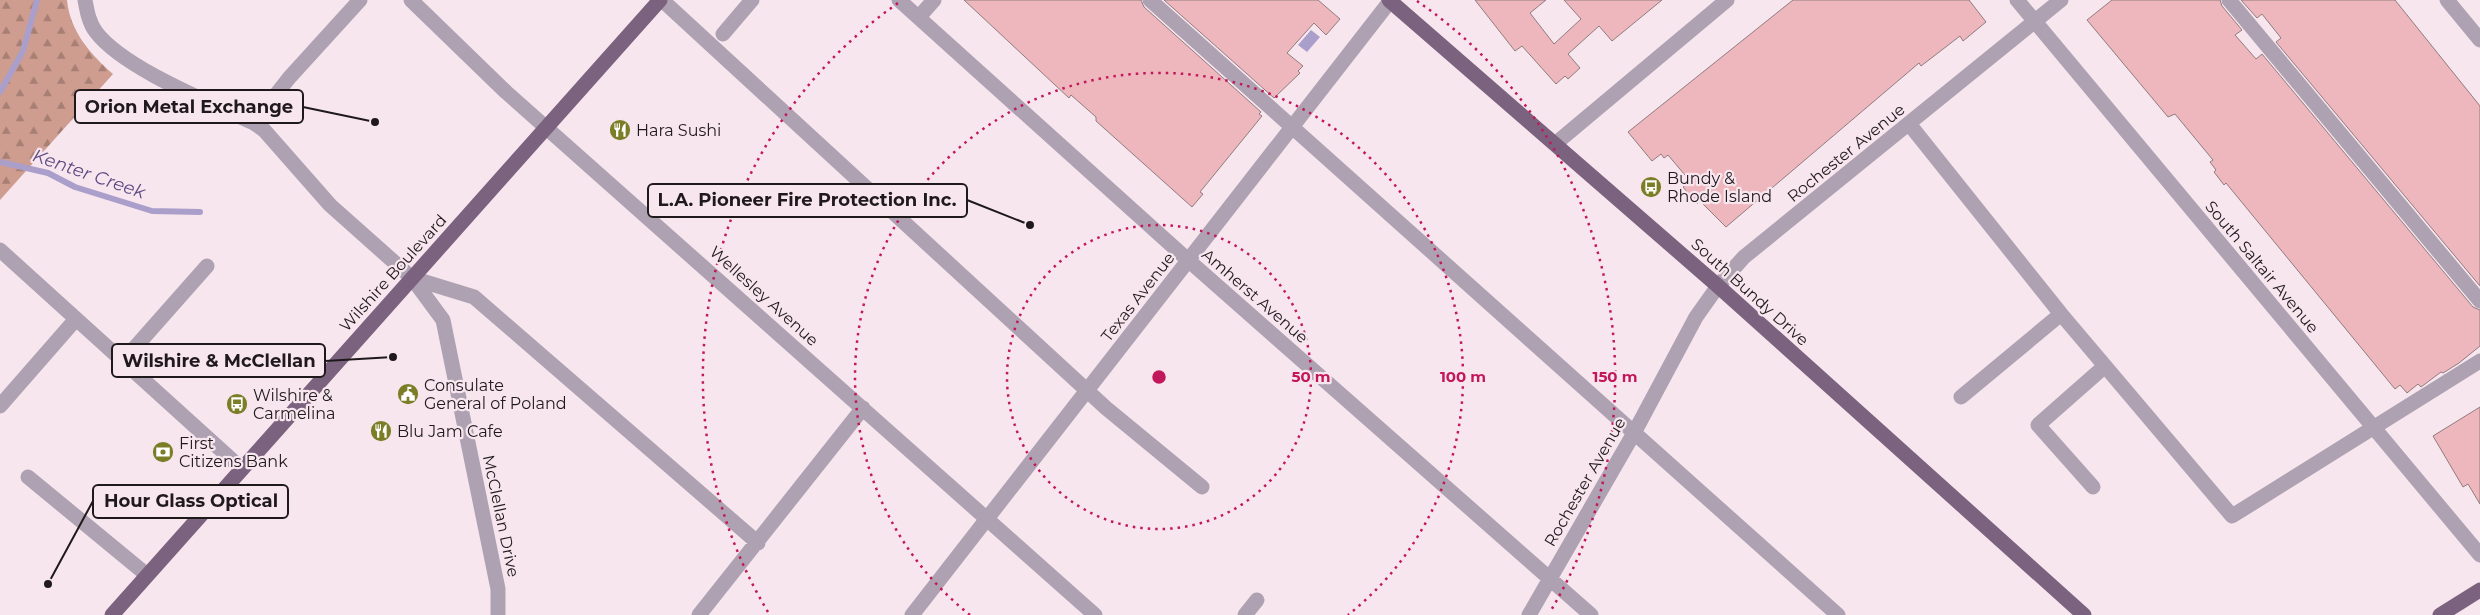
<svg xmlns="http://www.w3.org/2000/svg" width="2480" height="615" viewBox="0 0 2480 615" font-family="Montserrat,sans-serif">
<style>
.forest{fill:url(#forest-firs)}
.water{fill:#aa9fca}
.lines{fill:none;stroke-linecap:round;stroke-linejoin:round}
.stream{stroke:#aa9fca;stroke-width:6}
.building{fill:#edb7bd;stroke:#8f7c7e}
.minor{stroke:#aea1b1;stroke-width:15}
.major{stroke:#7b627f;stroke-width:15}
.ring{fill:none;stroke:#c2185b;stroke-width:2.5;stroke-dasharray:2.5 5}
.labels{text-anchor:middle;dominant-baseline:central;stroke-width:4.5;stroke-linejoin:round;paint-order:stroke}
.poi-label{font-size:16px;fill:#1f191c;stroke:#f8e6ef;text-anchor:start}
.street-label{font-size:16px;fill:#1f191c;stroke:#f8e6ef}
.water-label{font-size:18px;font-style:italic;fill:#5d4b84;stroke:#f8e6ef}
.centre{fill:#c2185b;stroke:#f8e6ef;stroke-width:2.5}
.ring-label{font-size:15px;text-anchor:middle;font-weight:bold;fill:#c2185b;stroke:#f8e6ef;stroke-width:4.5;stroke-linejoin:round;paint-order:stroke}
.leader{fill:none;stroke:#1f191c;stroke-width:2}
.callout-dot{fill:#1f191c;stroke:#f8e6ef;stroke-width:2}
.callout{fill:#f8e6ef;stroke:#1f191c;stroke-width:2}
.callout-label{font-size:18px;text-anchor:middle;font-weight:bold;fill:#1f191c}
</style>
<defs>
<pattern id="forest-firs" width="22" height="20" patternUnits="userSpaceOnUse" patternTransform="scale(1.25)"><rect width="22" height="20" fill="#ce9d8f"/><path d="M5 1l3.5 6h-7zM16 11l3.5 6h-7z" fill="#a77f74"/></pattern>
</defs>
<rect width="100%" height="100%" fill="#f8e6ef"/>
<path class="forest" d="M0,0H67C70,31 90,54 113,74L0,200Z"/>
<path class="water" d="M1311,30L1320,37L1307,52L1298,45Z"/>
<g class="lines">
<path class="stream" d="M0,92L23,51L37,0
M0,162L48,173L75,187L152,211L200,212"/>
</g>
<path class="building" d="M964,0H1141L1144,7L1261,112L1259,114L1262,116L1200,192L1203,194L1192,207L1096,121V117L1071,95L1069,98Z
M1164,0H1318L1340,19L1326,35L1314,23L1287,53L1303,66L1298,71L1300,73L1274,98Z
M1475,0H1546L1530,13L1554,44L1581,19L1564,0H1662L1612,41L1599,26L1568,54L1580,68L1568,79L1565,76L1556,84L1522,46L1515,51Z
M1793,0H1969L1986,22L1963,41L1960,36L1921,66L1919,63L1726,227L1700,201L1697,204L1683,187L1690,181L1668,155L1664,158L1661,154L1652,161L1628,132Z
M2112,0H2220L2222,6L2242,30L2235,35L2256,59L2262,54L2473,307L2480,310V346L2459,363L2443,373L2441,372L2421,387L2418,384L2407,393L2400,385L2395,389L2226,183L2224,185L2214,172L2216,170L2210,162L2213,160L2175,114L2168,117L2087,20Z
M2241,0H2395L2480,106V286L2276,42L2281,38L2262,14L2257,18Z
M2480,407V504L2468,484L2463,487L2433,436Z"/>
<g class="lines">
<path class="minor" d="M85,0C87,11 89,23 96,32C123,68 211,103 254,123L264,130L330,205L412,278L443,320L498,589V615
M411,0L506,92L1095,615
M662,0L1106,408L1202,487
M899,0L1188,260L1591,615
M1150,0L1838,615
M2017,0L2480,555
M2229,0L2480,301
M2447,0L2480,40
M919,17L934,0
M723,34L752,0
M254,123L289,78L360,0
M1910,125L2061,314L2232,516L2480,361
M1555,144L1727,0
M0,250L242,469
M412,278L474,297L758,543
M123,361L207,266
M1961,397L2061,314
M0,406L76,319
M28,477L147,575
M2093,487L2038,425L2105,366
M699,615L863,408
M912,615L1391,0
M1245,615L1257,600
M1529,615L1634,433L1696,317L1718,286L1744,257L2061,0"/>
<path class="major" d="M1389,0L1718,286L2084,615
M112,615L660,0
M2440,615L2480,590"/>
</g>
<g class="ring">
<circle cx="1159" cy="377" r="152"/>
<path d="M970 615A304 304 0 1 1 1348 615"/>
<path d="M768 612A456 456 0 0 1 901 1M1417 1A456 456 0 0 1 1550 612"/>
</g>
<defs>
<g id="restaurant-disc" transform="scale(1.125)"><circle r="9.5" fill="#7b7e27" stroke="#f8e6ef"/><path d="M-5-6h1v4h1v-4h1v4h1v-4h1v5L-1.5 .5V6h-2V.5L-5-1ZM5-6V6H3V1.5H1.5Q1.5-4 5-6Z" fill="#fff"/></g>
<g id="bus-disc" transform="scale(1.125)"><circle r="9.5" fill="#7b7e27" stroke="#f8e6ef"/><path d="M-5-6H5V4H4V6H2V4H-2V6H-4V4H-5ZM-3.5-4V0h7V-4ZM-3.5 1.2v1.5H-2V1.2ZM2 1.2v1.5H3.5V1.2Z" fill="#fff"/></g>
<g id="civic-disc" transform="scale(1.125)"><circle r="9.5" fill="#7b7e27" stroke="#f8e6ef"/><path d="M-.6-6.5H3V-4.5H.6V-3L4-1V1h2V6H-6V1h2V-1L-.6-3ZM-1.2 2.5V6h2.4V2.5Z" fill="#fff"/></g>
<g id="bank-disc" transform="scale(1.125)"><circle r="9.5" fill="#7b7e27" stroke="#f8e6ef"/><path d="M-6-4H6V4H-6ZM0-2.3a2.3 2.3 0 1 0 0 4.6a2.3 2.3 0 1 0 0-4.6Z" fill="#fff"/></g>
</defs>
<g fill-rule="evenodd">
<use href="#restaurant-disc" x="620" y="130"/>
<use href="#bus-disc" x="1651" y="187"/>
<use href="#civic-disc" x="408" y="394"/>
<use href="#bus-disc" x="237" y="404"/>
<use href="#restaurant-disc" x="381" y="431"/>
<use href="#bank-disc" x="163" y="452"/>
</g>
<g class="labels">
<g class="poi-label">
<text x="636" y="130">Hara Sushi</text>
<text x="1667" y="178">Bundy &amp;<tspan x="1667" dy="18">Rhode Island</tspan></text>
<text x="424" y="385">Consulate<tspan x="424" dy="18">General of Poland</tspan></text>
<text x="253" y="395">Wilshire &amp;<tspan x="253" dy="18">Carmelina</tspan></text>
<text x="397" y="431">Blu Jam Cafe</text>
<text x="179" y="443">First<tspan x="179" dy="18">Citizens Bank</tspan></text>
</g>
<g class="street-label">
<text transform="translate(1846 153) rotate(-39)">Rochester Avenue</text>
<text transform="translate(2262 267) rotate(50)">South Saltair Avenue</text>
<text transform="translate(393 273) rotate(-48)">Wilshire Boulevard</text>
<text transform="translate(1750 292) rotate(42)">South Bundy Drive</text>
<text transform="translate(764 296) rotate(42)">Wellesley Avenue</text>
<text transform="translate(1255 296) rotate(41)">Amherst Avenue</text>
<text transform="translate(1138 297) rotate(-52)">Texas Avenue</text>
<text transform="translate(1585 482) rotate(-60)">Rochester Avenue</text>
<text transform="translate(501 516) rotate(78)">McClellan Drive</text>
</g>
<g class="water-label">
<text transform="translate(89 174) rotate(19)">Kenter Creek</text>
</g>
</g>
<circle cx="1159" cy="377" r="8" class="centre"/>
<g class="ring-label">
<text x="1311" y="382">50 m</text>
<text x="1463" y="382">100 m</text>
<text x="1615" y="382">150 m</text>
</g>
<path class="leader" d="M375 122L303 107M1030 225L967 200M393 357L325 361M48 584L93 501"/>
<g class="callout-dot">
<circle cx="375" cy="122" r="5"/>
<circle cx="1030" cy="225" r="5"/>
<circle cx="393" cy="357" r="5"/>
<circle cx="48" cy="584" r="5"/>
</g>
<g class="callout">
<rect x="75" y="90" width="228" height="33" rx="5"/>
<rect x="648" y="184" width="319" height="33" rx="5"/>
<rect x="112" y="344" width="213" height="33" rx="5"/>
<rect x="93" y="485" width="195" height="33" rx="5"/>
</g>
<g class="callout-label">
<text x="189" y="113">Orion Metal Exchange</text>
<text x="807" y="206">L.A. Pioneer Fire Protection Inc.</text>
<text x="219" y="367">Wilshire &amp; McClellan</text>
<text x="191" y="507">Hour Glass Optical</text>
</g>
</svg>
